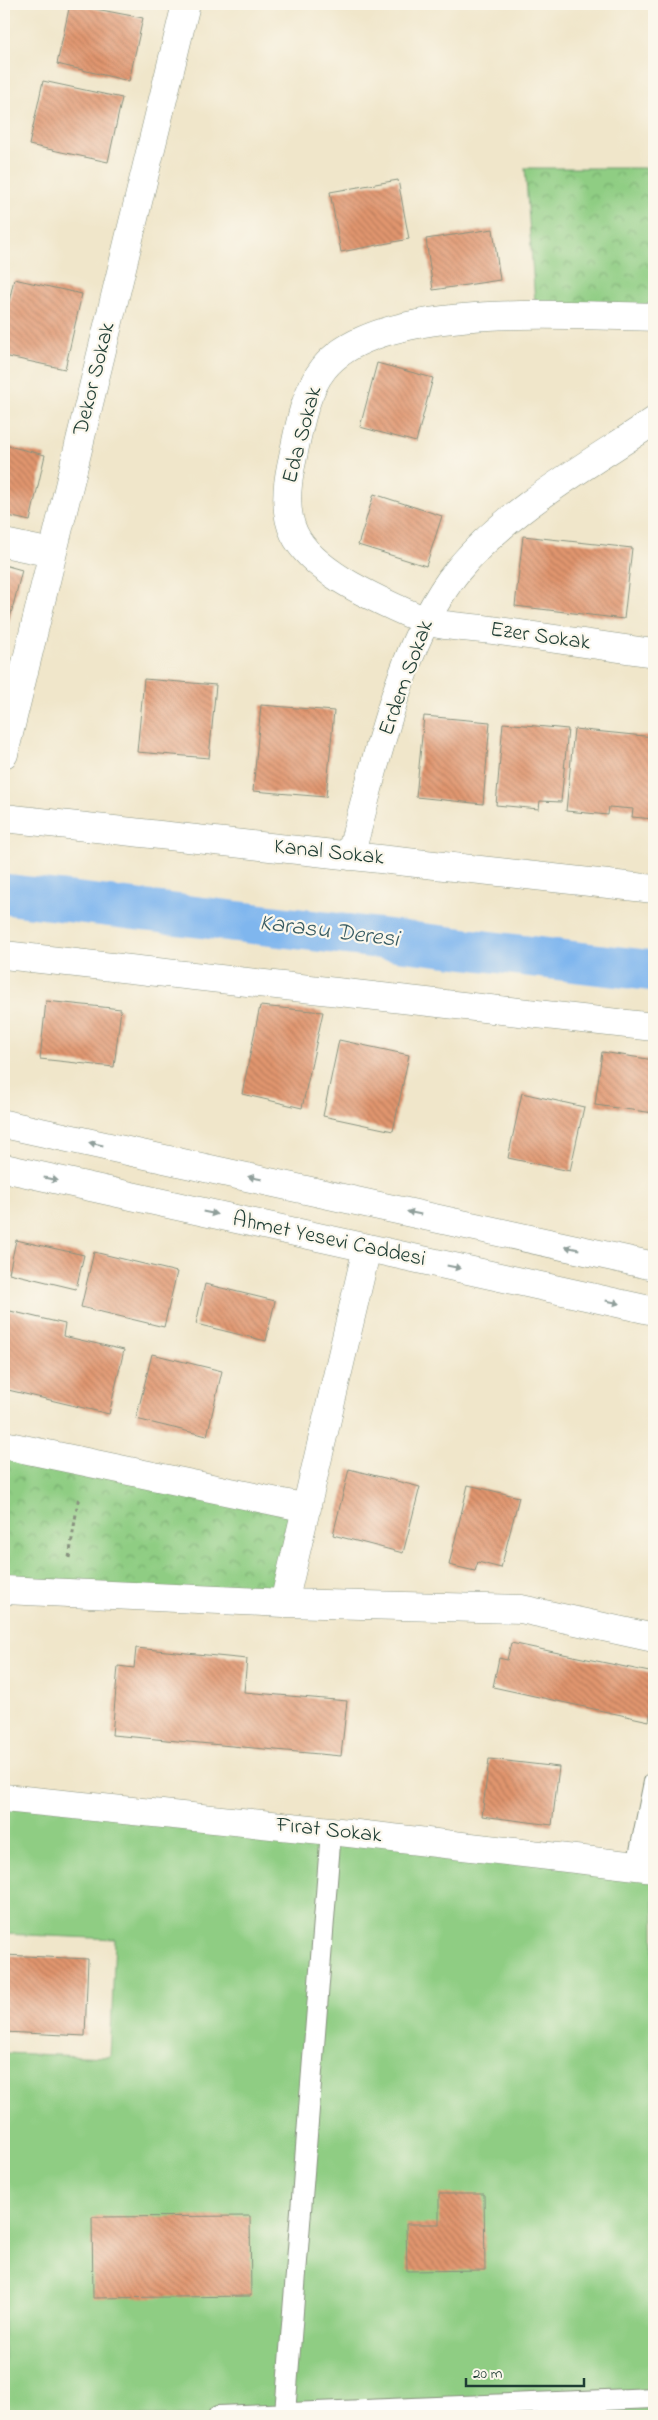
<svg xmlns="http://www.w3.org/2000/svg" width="658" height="2420" viewBox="0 0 658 2420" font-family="'Indie Flower',sans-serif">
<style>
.grass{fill:#8fcd83;stroke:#57855c}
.park{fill:url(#park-crowns);stroke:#57855c}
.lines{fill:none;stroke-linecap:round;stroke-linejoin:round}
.canal{stroke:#7fb6ee;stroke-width:41}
.building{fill:url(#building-back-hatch)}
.service-casing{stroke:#88927f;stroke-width:22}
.minor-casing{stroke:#88927f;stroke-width:29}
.trunk-casing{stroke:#88927f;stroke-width:29}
.path{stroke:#88927f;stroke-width:3;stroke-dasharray:4 4;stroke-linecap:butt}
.service{stroke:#fff;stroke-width:20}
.minor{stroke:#fff;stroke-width:28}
.trunk{stroke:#fff;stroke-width:28}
.oneway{fill:#8f9e9a}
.labels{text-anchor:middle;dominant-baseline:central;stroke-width:4.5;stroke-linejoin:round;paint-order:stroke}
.street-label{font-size:22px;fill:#1f3d34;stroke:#fbf7ec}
.water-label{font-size:24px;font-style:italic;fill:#375b62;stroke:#fbf7ec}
</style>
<defs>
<pattern id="park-crowns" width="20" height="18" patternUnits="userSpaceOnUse" patternTransform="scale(1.25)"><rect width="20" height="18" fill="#8fcd83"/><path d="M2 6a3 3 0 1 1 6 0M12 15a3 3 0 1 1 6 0" fill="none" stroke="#74a86c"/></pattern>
<pattern id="building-back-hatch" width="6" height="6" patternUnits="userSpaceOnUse" patternTransform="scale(1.25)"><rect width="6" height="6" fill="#e1956e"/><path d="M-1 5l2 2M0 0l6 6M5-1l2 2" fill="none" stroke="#b67b5b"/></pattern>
</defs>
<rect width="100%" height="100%" fill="#fbf7ec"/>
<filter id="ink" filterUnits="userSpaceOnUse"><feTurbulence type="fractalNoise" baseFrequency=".02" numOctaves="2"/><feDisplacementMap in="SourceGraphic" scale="10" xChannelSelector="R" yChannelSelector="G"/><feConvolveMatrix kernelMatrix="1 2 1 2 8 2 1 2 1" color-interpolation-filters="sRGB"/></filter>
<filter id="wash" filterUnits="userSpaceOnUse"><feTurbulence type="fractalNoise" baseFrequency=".0096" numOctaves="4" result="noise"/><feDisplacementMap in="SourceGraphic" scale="20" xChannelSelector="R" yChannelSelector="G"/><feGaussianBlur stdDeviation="1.12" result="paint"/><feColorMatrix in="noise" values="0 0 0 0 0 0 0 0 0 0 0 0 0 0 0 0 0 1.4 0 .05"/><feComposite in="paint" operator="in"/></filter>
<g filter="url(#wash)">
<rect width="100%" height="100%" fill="#f0e6ca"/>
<path class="grass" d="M4,1798L654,1868V2416H4V2053L110,2057L115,1939L4,1934Z"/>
<path class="park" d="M525,168H654V317L536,315Z
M4,1445L307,1508L284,1603L4,1590Z"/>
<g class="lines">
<path class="canal" d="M4,894L654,971"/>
</g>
<g id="blocks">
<path class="building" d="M70,4L143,18L129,81L57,64Z
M43,81L122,98L108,162L29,145Z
M398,180L409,239L341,252L330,192Z
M493,229L500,280L433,290L426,239Z
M14,279L82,294L65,369L4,356V324Z
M377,363L433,378L416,442L360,427Z
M4,445L45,455L30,521L4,515Z
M374,494L442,516L426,566L358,545Z
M523,536L632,548L624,619L515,606Z
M4,565L22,570L4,642Z
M144,679L216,685L209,758L137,752Z
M261,705L334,711L326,797L253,791Z
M424,716L490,722L483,804L416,797Z
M503,723L568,729L561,802L540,801L539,809L496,805Z
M574,729L654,737V819L632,817L633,809L609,807L608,815L566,811Z
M46,1001L121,1009L114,1067L40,1059Z
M260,1006L323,1012L302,1108L242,1094Z
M339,1040L409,1055L393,1131L323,1116Z
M602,1052L654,1060V1113L595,1105Z
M522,1093L584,1107L570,1171L508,1158Z
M16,1240L84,1255L76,1289L9,1273Z
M94,1252L177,1272L164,1327L81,1307Z
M205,1284L275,1301L266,1341L196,1324Z
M6,1310L65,1324L63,1336L124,1350L109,1414L4,1389V1319Z
M152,1354L222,1371L207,1436L136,1419Z
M349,1469L420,1487L403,1553L333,1535Z
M468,1485L519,1497L501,1568L478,1562L475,1571L449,1565Z
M511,1643L654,1673V1695L649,1721L493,1687L499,1658L507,1660Z
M136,1648L247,1659L244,1692L347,1701L341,1756L112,1735L118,1666L134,1668Z
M489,1759L559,1767L552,1825L482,1816Z
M4,1955L88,1959L85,2036L4,2032Z
M439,2194H484L485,2270L407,2271L406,2224H439Z
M250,2216L251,2296L93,2298L92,2217Z"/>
</g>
</g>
<g filter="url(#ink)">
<use href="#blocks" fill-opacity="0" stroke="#88927f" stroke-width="1"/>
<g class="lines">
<g class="service-casing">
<path id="service" d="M637,1866L654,1782
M285,2413L331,1831
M218,2416L654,2398"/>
</g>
<g class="minor-casing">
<path id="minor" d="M654,317C574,316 378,300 324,368C303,394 298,434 291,466C279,523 294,550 342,580C363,593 401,611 424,620C442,627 472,627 492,630C546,638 600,645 654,653
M4,543L52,553
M4,754L186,4
M4,818L654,889
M350,856C375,768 400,641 458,570C507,510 590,464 654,421
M4,955L654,1027
M4,1445L307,1508
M4,1590L284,1603L521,1609L654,1638
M284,1603L367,1248
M4,1798L331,1831L654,1868"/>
</g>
<g class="trunk-casing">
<path id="trunk" d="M4,1124L654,1266
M4,1168L654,1311"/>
</g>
<path class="path" d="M69,1558L79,1495"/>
<use href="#service" class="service"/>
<use href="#minor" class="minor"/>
<use href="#trunk" class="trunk"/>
</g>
<defs><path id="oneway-solid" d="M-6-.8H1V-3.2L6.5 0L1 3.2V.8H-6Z" transform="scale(1.25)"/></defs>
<g class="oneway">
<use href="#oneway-solid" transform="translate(96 1144) rotate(-168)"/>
<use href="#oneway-solid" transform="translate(255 1178) rotate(-168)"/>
<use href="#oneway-solid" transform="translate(51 1179) rotate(12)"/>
<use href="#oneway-solid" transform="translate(210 1213) rotate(12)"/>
<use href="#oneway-solid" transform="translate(414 1213) rotate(-168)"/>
<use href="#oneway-solid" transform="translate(572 1248) rotate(-168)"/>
<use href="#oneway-solid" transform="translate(454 1267) rotate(12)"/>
<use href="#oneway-solid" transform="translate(613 1302) rotate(12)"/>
</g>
</g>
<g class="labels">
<g class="street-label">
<text transform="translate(95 379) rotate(-76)">Dekor Sokak</text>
<text transform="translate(303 435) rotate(-75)">Eda Sokak</text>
<text transform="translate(540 637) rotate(8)">Ezer Sokak</text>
<text transform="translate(407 678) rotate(-70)">Erdem Sokak</text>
<text transform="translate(329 853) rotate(6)">Kanal Sokak</text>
<text transform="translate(329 1240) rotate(12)">Ahmet Yesevi Caddesi</text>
<text transform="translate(329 1831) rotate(6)">Fırat Sokak</text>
</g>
<g class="water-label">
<text transform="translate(329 932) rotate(7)">Karasu Deresi</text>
</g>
</g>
<rect width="658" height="2420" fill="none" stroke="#fbf7ec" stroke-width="20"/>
<path d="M466 2378v8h118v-8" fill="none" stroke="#1f3d34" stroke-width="2.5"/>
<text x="473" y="2378" font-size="15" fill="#1f3d34" stroke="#fbf7ec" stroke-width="4" paint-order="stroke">20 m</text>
</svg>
